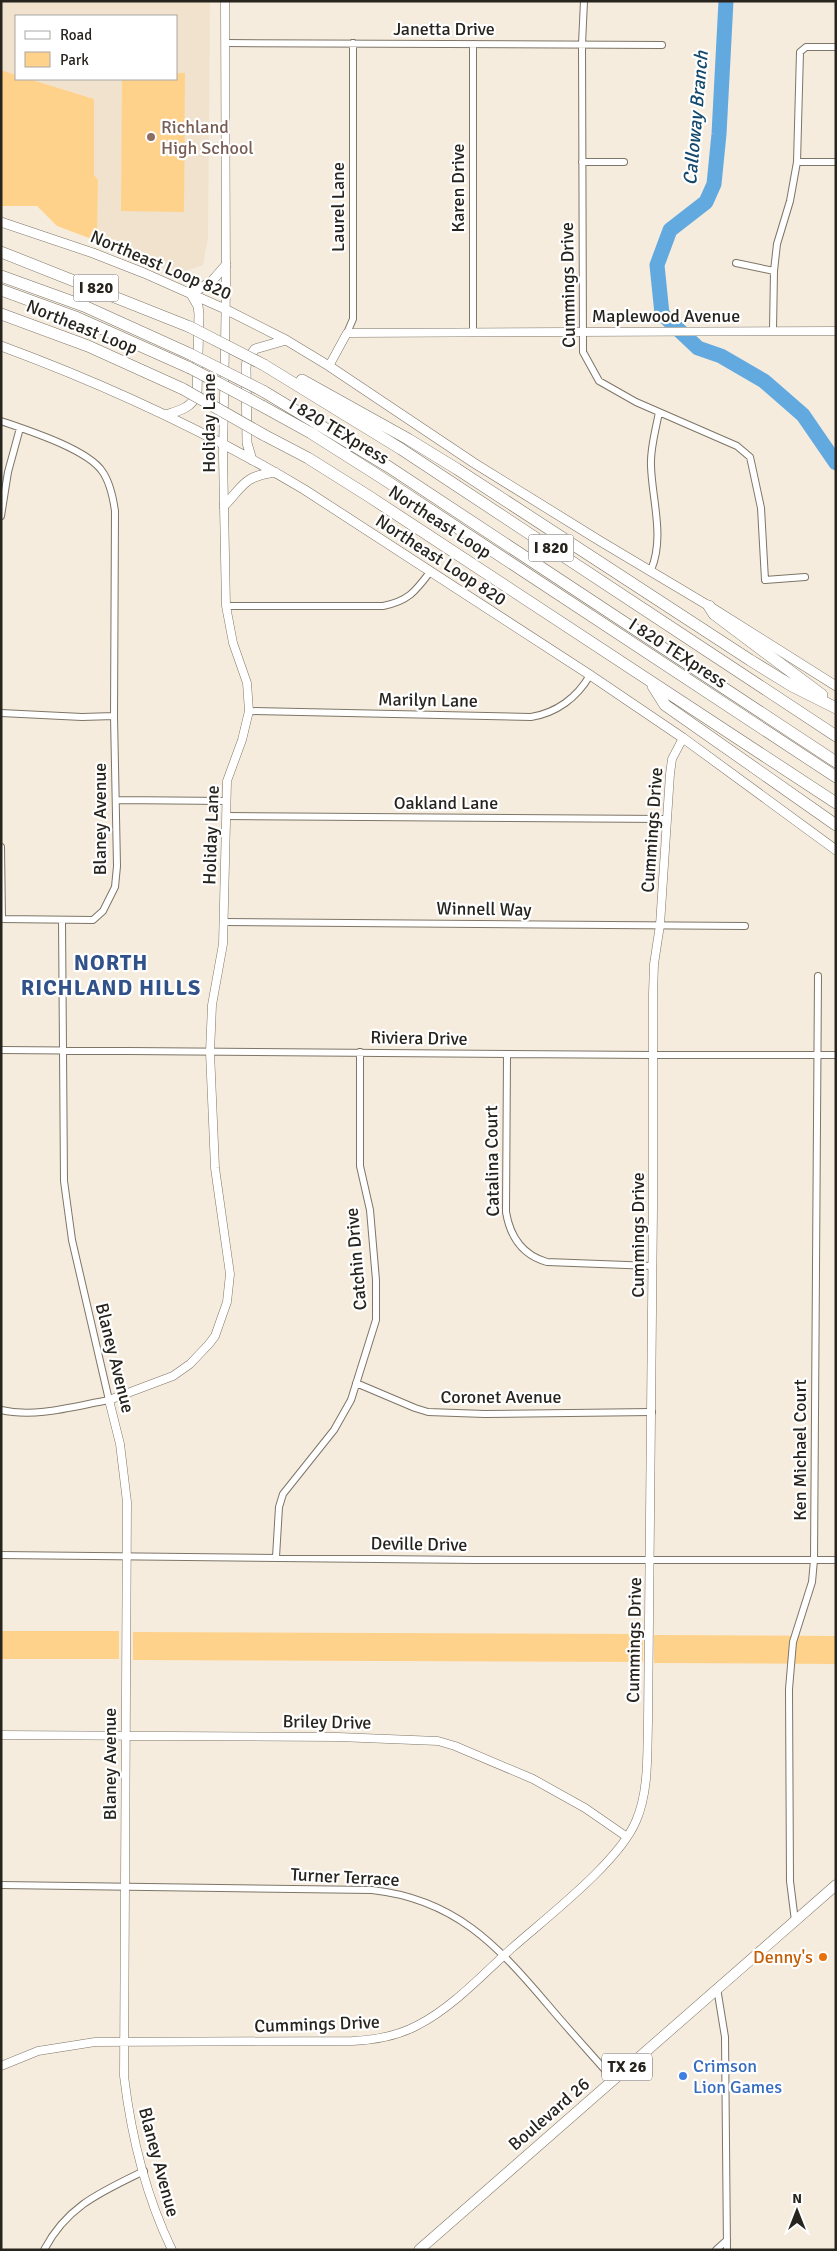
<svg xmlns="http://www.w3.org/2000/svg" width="837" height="2251" viewBox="0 0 837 2251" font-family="Signika,sans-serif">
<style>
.built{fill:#f0e2cc}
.green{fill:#ffd28b}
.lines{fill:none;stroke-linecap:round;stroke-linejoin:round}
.river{stroke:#62a9e0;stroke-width:15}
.minor-casing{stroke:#7d7567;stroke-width:8}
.tertiary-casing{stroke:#7d7567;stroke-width:9}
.secondary-casing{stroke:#7d7567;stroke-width:10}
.primary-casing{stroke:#7d7567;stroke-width:11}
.motorway-casing{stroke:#7d7567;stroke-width:12}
.minor{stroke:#fff;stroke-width:6}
.tertiary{stroke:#fff;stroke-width:8}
.secondary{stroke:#fff;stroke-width:9}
.primary{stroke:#fff;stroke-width:10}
.motorway{stroke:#fff;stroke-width:11}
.motorway-bridge-casing{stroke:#7d7567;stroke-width:12;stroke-linecap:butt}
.motorway-bridge{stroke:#fff;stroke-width:11}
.education-dot{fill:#8d6e63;stroke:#fff;stroke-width:2}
.food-dot{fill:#e8710a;stroke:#fff;stroke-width:2}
.shop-dot{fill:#3f7fe0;stroke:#fff;stroke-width:2}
.labels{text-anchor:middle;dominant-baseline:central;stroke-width:4.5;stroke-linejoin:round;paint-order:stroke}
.shield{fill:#fff;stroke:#686662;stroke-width:1}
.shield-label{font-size:16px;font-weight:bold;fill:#27241e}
.street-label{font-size:18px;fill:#27241e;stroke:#fff}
.education-label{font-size:18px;fill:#785e54;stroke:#fff;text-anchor:start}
.food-label{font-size:18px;fill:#c56008;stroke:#fff;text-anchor:end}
.shop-label{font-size:18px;fill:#366cbe;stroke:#fff;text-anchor:start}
.water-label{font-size:19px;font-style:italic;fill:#14496e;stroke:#fff}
.district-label{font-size:22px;font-weight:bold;letter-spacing:1px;fill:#315289;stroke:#fff}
</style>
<rect width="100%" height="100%" fill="#f6ecdd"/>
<path class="built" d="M1,1H210L208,238L203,265L178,274L97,241L98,180L94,175V99L29,79H176V16H16V75L1,70Z"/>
<path class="green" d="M1,70L16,75V79H29L94,99V175L98,180L97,241L57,226L37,206H1Z
M176,73H185L184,212L121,211L122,79H176Z
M1,1631H119V1659H1Z
M133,1632L643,1634V1662L133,1660Z
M654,1635L836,1636V1664L654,1663Z"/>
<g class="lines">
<path class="river" d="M726,1L719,134L714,184L706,202L670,230L657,265L662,314L698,348L721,356L764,381L803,415L836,463"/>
<g class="minor-casing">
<path id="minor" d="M584,1L582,44L583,352L599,381L636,402L737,446L750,457L752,466L761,508L765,580L805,577
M225,43L662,45
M473,44V333
M582,162H624
M797,162H836
M736,263L774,271
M773,330L774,271L777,244L790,201L797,162L800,52L806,47H836
M347,333L353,319V43
M1,421C27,430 87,449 102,471C110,482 113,497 115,511L114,716L117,866L115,887L103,911L93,920L1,919
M1,516L8,472L20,428
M651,570C665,537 652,500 651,466C650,448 656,429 659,412
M226,606H383C408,601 415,592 430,572
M249,711L531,717C556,713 577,698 590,675
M1,713L82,717L114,716
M117,800L226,801
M226,816L667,819
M1,847L2,919
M223,922L745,926
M1,1050L653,1055H836
M507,1054L506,1212C510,1236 522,1255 547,1262L653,1266
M356,1383L415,1408L428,1412L485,1414L652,1412
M1,1410C36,1418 75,1406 109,1400L72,1240L64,1181L62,920
M1,1555L475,1560H836
M276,1557L279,1507L283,1494L334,1430L351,1400L376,1320V1280L370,1210L360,1166V1052
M1,1885L372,1890C455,1899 497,1945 548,2005C569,2030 592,2055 613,2079
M795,1921L790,1881L789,1689L793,1642L812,1582L814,1560L818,976
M717,1988L725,2037L727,2250
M44,2250C67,2206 101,2192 144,2171
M716,2250L727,2240"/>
</g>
<g class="tertiary-casing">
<path id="tertiary" d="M329,366L347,333L836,331
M1,1735L338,1737L438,1741L455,1746L533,1779L585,1808L627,1837
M1,2066L38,2051L95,2042L352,2041C376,2040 398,2036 418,2025C452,2008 484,1973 512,1948C547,1917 619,1862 636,1821C649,1791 647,1755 648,1723L653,1208V994L654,964L660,925L670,774L672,759L683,738
M172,2250C146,2196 131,2135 124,2076L127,1502L120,1444L109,1400L173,1376L190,1364L209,1344L215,1336L227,1302L230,1274L215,1168L210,1052L212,1005L223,944L227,781L242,740L249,711L247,683L233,643L226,606L223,455L226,287L225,1"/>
</g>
<g class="secondary-casing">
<path id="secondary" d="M1,222L93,253L144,273L225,309L286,340L329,366L474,463L600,541L709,606L836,686
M1,346C107,385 208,432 305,490L590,675L683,738L836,850
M165,415C178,411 190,409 197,395L199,314L198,306L191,294L212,281L226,265
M252,460L247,443L246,368L247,360L255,349L286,340
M224,506C245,484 243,477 275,472"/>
</g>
<g class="primary-casing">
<path id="primary" d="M419,2250L836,1885"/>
</g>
<g class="motorway-casing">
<path id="motorway" d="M1,252L190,327
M1,276L84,306L190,354
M1,290L78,318L190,368
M1,314L88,346L183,389
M264,365L401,449L836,736
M302,380L408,439L457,469L750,660L792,686L836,708
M263,391L389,467L836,762
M262,406L311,433L382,478L836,777
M264,435L308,458L370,497L836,803
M709,606L714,614L822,695
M653,686L665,705L836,825"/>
</g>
<use href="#minor" class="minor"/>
<use href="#tertiary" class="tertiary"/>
<use href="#secondary" class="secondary"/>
<use href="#primary" class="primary"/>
<use href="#motorway" class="motorway"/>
<g class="motorway-bridge-casing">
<path id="motorway-bridge" d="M190,327L264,365
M190,354L263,391
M190,368L262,406
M183,389L264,435"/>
</g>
<use href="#motorway-bridge" class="motorway-bridge"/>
</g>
<circle class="education-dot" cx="151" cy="137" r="5"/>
<circle class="food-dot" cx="823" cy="1957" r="5"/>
<circle class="shop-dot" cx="683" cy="2076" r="5"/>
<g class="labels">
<g class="shield">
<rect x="73.5" y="274.5" width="45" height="27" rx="4"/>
<rect x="528.5" y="534.5" width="45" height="27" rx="4"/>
<rect x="602" y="2053.5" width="50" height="27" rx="4"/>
</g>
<g class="shield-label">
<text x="96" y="288">I 820</text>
<text x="551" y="548">I 820</text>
<text x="627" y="2067">TX 26</text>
</g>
<g class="street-label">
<text x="444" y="29">Janetta Drive</text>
<text transform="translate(458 188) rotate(-90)">Karen Drive</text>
<text transform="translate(338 207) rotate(-90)">Laurel Lane</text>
<text transform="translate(161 265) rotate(23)">Northeast Loop 820</text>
<text transform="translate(568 285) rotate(-91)">Cummings Drive</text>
<text x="666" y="316">Maplewood Avenue</text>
<text transform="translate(82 327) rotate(22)">Northeast Loop</text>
<text transform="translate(209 423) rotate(-90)">Holiday Lane</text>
<text transform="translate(339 431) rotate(31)">I 820 TEXpress</text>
<text transform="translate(440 522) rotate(33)">Northeast Loop</text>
<text transform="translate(441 560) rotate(33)">Northeast Loop 820</text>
<text transform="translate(678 653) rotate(33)">I 820 TEXpress</text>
<text transform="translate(428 700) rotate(1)">Marilyn Lane</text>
<text x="446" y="803">Oakland Lane</text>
<text transform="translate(100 819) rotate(-90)">Blaney Avenue</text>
<text transform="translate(652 830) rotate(-86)">Cummings Drive</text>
<text transform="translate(211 835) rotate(-88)">Holiday Lane</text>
<text transform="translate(484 909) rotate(1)">Winnell Way</text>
<text transform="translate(419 1038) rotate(1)">Riviera Drive</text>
<text transform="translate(492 1161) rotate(-91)">Catalina Court</text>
<text transform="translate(638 1235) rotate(-90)">Cummings Drive</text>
<text transform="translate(356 1259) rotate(-95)">Catchin Drive</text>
<text transform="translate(115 1358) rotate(76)">Blaney Avenue</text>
<text x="501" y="1397">Coronet Avenue</text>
<text transform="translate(800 1450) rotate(-90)">Ken Michael Court</text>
<text transform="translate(419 1544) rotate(1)">Deville Drive</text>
<text transform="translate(634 1640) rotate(-89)">Cummings Drive</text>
<text transform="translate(327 1722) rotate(1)">Briley Drive</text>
<text transform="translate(110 1764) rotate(-90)">Blaney Avenue</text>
<text transform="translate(345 1877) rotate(3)">Turner Terrace</text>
<text transform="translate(317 2024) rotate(-2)">Cummings Drive</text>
<text transform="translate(549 2114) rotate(-41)">Boulevard 26</text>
<text transform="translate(159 2162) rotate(75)">Blaney Avenue</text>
</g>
<g class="education-label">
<text x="161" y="127">Richland<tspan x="161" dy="21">High School</tspan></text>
</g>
<g class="food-label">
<text x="813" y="1957">Denny's</text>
</g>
<g class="shop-label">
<text x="693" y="2066">Crimson<tspan x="693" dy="21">Lion Games</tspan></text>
</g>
<g class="water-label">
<text transform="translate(696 118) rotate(-85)">Calloway Branch</text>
</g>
<g class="district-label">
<text x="111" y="962">NORTH<tspan x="111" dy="25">RICHLAND HILLS</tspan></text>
</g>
</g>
<rect width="837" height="2251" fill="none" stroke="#27241e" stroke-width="5"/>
<rect x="15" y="15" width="162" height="65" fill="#ffffff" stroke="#a9a7a5"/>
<rect x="25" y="31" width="25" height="8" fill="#ffffff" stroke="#a9a7a5"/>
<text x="60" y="40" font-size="15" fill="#27241e">Road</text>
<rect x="25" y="52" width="25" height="15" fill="#ffd28b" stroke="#a9a7a5"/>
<text x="60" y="65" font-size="15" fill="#27241e">Park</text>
<g transform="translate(797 2211)" stroke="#ffffff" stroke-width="4" paint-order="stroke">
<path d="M0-4L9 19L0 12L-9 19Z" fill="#27241e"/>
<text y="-8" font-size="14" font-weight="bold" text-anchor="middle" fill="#27241e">N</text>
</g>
</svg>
